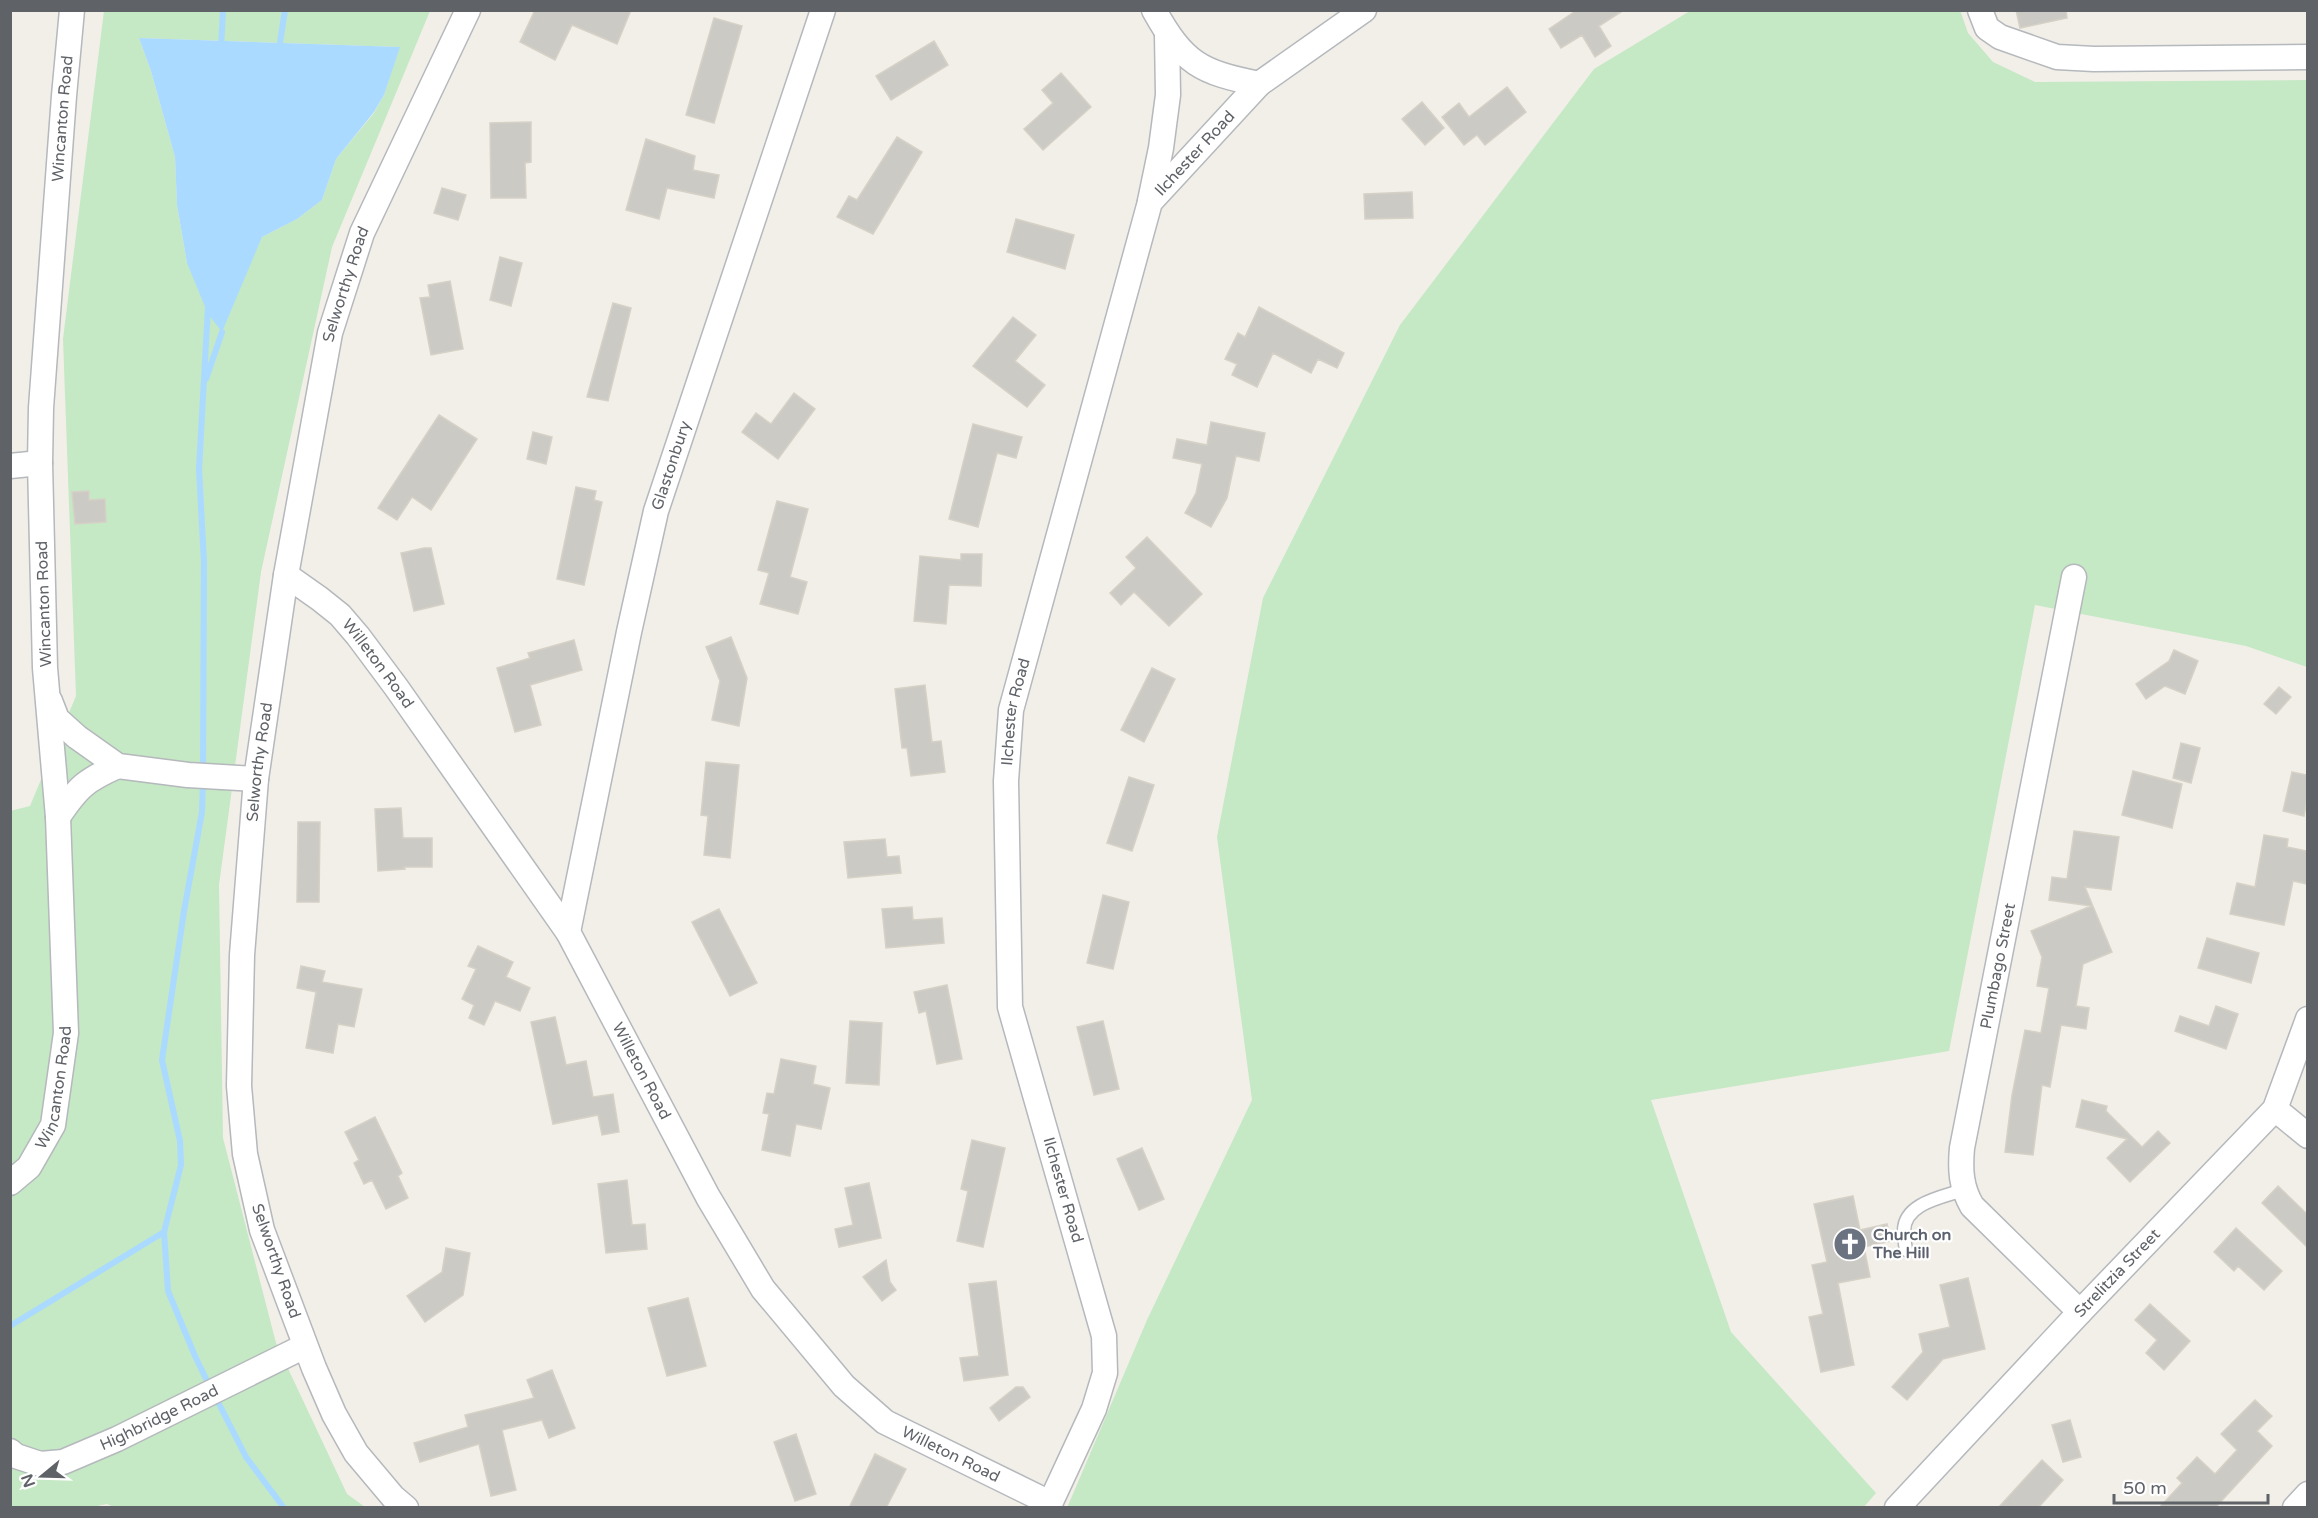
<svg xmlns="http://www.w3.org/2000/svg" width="2318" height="1518" viewBox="0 0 2318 1518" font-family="'Varela Round',sans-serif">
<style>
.green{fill:#c5e8c5;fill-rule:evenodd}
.water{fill:#aadaff}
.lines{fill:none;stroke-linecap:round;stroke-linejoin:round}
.stream{stroke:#aadaff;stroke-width:6}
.building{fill:#cccac5;stroke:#d6d1c6;stroke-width:1.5}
.service-casing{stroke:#b5b8bc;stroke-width:15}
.minor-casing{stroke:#b5b8bc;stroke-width:27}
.service{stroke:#fff;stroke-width:12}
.minor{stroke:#fff;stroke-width:24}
.labels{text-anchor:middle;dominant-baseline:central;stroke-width:4.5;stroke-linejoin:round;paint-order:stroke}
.street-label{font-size:16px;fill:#5f6368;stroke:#fff}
.worship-label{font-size:16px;font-weight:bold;fill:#5b616d;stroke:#fff;text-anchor:start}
</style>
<rect width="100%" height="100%" fill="#f1efe8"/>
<path class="green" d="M1960,10L1968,33L1993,62L2035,82L2307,80V667L2246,646L2035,605L1949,1051L1651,1100L1731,1332L1876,1493L1863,1508H1067L1147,1320L1252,1100L1217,837L1263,598L1400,325L1594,69L1690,11Z
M104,11H430L332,247L261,572L219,885L223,1138L276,1343L347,1494L365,1507L116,1508L107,1504L87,1508L11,1507L10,811L30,806L76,696L63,339ZM139,38L399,47V48L384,95L374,113L336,159L322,200L297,219L262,237L250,263H187L177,205L175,157L151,71Z"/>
<path class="water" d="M139,38L400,47L384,95L374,112L336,159L322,200L297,219L262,237L222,332L208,314L187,263L177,205L175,157L151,71Z"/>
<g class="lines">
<path class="stream" d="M280,43L285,10
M221,49L223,10
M206,379L222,332
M203,771L204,562L199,469L208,307
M203,781L202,812L184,911L162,1060L180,1141L181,1165L164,1232L168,1291L195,1356L210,1387
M10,1326L164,1232
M215,1396L246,1457L284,1508"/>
</g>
<path class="building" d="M535,10H631L617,44L572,25L555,60L520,42Z
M1577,10H1624L1599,26L1611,46L1595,57L1582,35L1561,48L1549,29Z
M2016,10H2066L2067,18L2020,28Z
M714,18L742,26L714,123L686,115Z
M934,41L948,65L891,100L876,76Z
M1061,73L1091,107L1043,150L1024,129L1053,103L1042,90Z
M1507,87L1526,112L1485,145L1477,135L1464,145L1442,117L1459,103L1469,117Z
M1422,102L1444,128L1425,145L1402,119Z
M531,122V162L525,163L526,198H491L490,123Z
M897,137L922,152L873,234L837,217L849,196L857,200Z
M646,139L695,156L693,170L719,175L714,198L667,188L659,219L626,210Z
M442,188L466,195L458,220L434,213Z
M1412,192L1413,218L1365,219L1364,194Z
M1016,219L1074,235L1065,269L1007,252Z
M500,257L522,263L511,306L490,300Z
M450,281L463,349L431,355L420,298L430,297L428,285Z
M613,303L631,308L608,401L587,397Z
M1259,307L1344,353L1337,368L1318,359L1311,373L1273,353L1257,387L1232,375L1237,364L1225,359L1238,333L1245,337Z
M1013,317L1036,335L1015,361L1045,385L1027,407L973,366Z
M794,393L815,409L778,459L742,432L756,413L771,424Z
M439,415L477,439L431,510L412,497L397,520L378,508Z
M1211,422L1265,433L1259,461L1236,456L1227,498L1211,527L1185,513L1196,493L1202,464L1173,458L1177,439L1207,445Z
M973,424L1022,437L1016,458L997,453L978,527L949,519Z
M533,432L552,437L546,464L527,459Z
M576,487L596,491L594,500L602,502L584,585L557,579Z
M89,491V500L105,499L106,522L75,524L72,492Z
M777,501L808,509L790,577L807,582L798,614L760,604L769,573L758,570Z
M1147,537L1202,594L1169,626L1134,592L1121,605L1110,593L1136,568L1126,557Z
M424,548H431L444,604L414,611L401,553Z
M961,554H982L981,586L949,585L946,624L914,621L920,556L961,560Z
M731,637L747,678L739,726L712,720L720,681L706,647Z
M574,640L582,670L530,685L541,725L515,732L497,668L530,658L528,653Z
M2174,650L2198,661L2185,694L2165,686L2146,699L2136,684L2169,661Z
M1152,668L1175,679L1144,742L1121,730Z
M925,685L932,742L941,741L945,772L911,776L907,748H902L895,689Z
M2279,687L2291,697L2276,714L2264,704Z
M2181,743L2200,748L2191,783L2173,778Z
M706,762L739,765L730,858L704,855L708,816L701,815Z
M2133,771L2182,784L2172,828L2122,815Z
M2292,772L2307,775V800L2304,816L2283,811Z
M1129,777L1154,785L1132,851L1107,843Z
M401,808L403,838H432V867H404L405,869L378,871L375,809Z
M298,822H320L319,902H297Z
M2074,831L2119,837L2111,890L2085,887L2112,952L2083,964L2076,1006L2089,1008L2086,1029L2061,1025L2050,1087L2042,1085L2033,1155L2005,1152L2012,1095L2025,1030L2041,1033L2049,988L2037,986L2042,957L2031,931L2091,906L2049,900L2052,877L2067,879Z
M2264,835L2288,839L2287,847L2307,851V884L2293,881L2284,925L2230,914L2237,883L2255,887Z
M885,839L887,857L899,856L901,873L848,878L844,842Z
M1103,895L1129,902L1113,969L1087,963Z
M912,907L913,920L942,918L944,943L886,948L882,909Z
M719,909L757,983L730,996L692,922Z
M2207,938L2259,953L2251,983L2198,968Z
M478,946L513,962L506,977L530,988L520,1011L495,1001L484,1025L469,1018L474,1005L462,999L476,969L468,966Z
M301,966L325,971L322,982L362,989L354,1027L338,1024L333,1053L306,1048L316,992L297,988Z
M947,985L962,1059L937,1064L926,1011L919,1013L914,992Z
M2216,1006L2238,1014L2226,1049L2175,1031L2180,1016L2209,1026Z
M555,1017L566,1065L586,1061L593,1097L613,1094L619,1132L602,1135L598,1115L553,1124L531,1022Z
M850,1021L882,1023L879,1085L846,1083Z
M1103,1021L1119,1089L1094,1095L1077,1027Z
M781,1059L816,1066L813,1084L830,1088L821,1129L796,1124L790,1156L762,1150L769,1114L763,1113L767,1093L774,1094Z
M2082,1100L2107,1106L2106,1111L2142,1147L2158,1131L2170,1143L2130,1182L2107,1158L2127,1139L2076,1127Z
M375,1117L402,1173L398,1176L408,1198L386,1209L372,1180L364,1184L354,1163L359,1160L345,1132Z
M972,1140L1005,1148L983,1247L957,1241L968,1191L961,1189Z
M1142,1148L1164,1199L1139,1210L1117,1159Z
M627,1180L632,1225L645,1224L647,1249L606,1253L598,1184Z
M869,1183L881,1238L839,1247L835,1229L853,1225L845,1188Z
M2278,1186L2307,1214V1247L2262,1203Z
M1853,1196L1860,1230L1887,1224L1891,1241L1864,1247L1870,1277L1838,1283L1854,1365L1821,1372L1809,1317L1823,1314L1812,1265L1827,1262L1814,1204Z
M2236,1228L2282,1271L2264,1290L2238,1266L2234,1271L2214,1252Z
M446,1248L470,1253L463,1295L425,1322L407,1296L442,1272Z
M886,1260L890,1282L896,1290L882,1301L863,1277Z
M1968,1278L1985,1349L1943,1359L1907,1400L1892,1387L1923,1352L1919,1334L1950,1327L1940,1285Z
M996,1281L1008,1375L964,1381L960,1358L979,1356L969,1284Z
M688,1298L706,1366L667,1376L648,1308Z
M2150,1304L2190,1341L2164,1370L2146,1353L2157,1340L2135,1320Z
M552,1370L575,1428L549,1438L542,1420L502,1430L516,1490L491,1496L479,1444L420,1462L414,1443L468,1427L465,1415L534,1398L527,1380Z
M1016,1387H1023L1030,1397L999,1421L990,1408Z
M2255,1400L2272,1416L2257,1431L2272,1446L2215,1508H2159L2182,1483L2177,1478L2197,1457L2215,1474L2237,1450L2221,1434Z
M2070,1420L2081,1457L2063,1462L2052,1425Z
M796,1434L816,1494L795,1501L774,1442Z
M875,1454L906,1469L886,1508H849Z
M2042,1460L2063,1480L2038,1508H1998Z"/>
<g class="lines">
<g class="service-casing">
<path id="service" d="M1906,1250C1905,1244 1904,1237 1904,1231C1904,1203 1943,1197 1963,1190"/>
</g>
<g class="minor-casing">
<g id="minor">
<path d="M1154,10C1184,64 1200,72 1259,84"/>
<path d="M1980,10L1987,28L2000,37L2057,57L2094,59L2308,57"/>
<path d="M1150,201L1161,148L1168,95L1167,34"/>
<path d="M10,466L40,463"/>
<path id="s1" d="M286,575L320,599L340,615L358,636L396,687L568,932L708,1197L763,1289L844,1386L885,1422L1050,1503"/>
<path d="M2074,577L1962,1148C1960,1170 1961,1187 1972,1206L2080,1312"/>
<path d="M50,701L57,719L77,737L118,766L188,775L256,779"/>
<path d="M58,817C78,787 86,780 118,766"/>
<path id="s2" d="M568,932L629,632L656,511L823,10"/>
<path d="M2275,1109L2308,1136"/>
<path id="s3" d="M10,1183L29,1167L53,1125L66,1033L58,817L45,668L40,463L41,408L64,96L72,10"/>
<path id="s4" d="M10,1451L16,1456L40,1464L63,1462L117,1439L305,1346"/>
<path id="s5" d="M406,1508L393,1497L356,1453L334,1414L314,1368L262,1230L245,1154L239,1086L242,955L256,779L286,575L330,333L362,233L468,10"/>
<path id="s6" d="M1048,1508L1094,1409L1105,1373L1104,1336L1010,1007L1006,781L1011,710L1150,202L1259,84L1364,10"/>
<path id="s7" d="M1897,1508L2080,1312L2275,1109L2308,1019"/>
<path d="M2295,1508L2308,1494"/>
</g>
</g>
<use href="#service" class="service"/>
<use href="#minor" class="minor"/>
</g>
<defs>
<g id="church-disc" transform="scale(1.725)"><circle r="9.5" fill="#6b7280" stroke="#fff"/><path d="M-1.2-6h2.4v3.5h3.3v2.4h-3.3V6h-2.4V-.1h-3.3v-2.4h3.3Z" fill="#fff"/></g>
</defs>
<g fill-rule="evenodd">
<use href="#church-disc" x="1850" y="1244"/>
</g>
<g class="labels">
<g class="street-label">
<text stroke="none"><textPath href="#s3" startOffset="1082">Wincanton Road</textPath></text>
<text stroke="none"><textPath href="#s6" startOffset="1416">Ilchester Road</textPath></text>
<text stroke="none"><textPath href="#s5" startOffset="1274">Selworthy Road</textPath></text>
<text stroke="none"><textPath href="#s2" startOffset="478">Glastonbury</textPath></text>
<text transform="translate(44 604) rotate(-92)">Wincanton Road</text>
<text stroke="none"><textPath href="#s1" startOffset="129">Willeton Road</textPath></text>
<text stroke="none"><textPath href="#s6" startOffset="822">Ilchester Road</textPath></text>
<text stroke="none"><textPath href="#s5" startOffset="788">Selworthy Road</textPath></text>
<text transform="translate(1998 966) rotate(-79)">Plumbago Street</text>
<text stroke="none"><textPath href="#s1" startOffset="615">Willeton Road</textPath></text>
<text stroke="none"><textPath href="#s3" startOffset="110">Wincanton Road</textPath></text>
<text transform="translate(1063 1190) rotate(74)">Ilchester Road</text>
<text transform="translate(276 1261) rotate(71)">Selworthy Road</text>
<text stroke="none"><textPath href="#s7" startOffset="322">Strelitzia Street</textPath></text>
<text stroke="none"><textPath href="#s4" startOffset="162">Highbridge Road</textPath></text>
<text stroke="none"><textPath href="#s1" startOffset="1119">Willeton Road</textPath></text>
</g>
<g class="worship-label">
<text x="1873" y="1235">Church on<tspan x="1873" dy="18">The Hill</tspan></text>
</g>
</g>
<rect width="2318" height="1518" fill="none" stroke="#5f6368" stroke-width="24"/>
<g transform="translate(42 1476) rotate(251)" stroke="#ffffff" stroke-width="4.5" paint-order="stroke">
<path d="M0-4.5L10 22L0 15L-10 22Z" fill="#5f6368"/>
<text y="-9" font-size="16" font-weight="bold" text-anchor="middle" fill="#5f6368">N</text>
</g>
<path d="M2114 1494v9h154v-9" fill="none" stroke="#5f6368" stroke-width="3"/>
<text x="2123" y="1494" font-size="18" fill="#5f6368" stroke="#ffffff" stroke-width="4.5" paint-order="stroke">50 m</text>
</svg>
